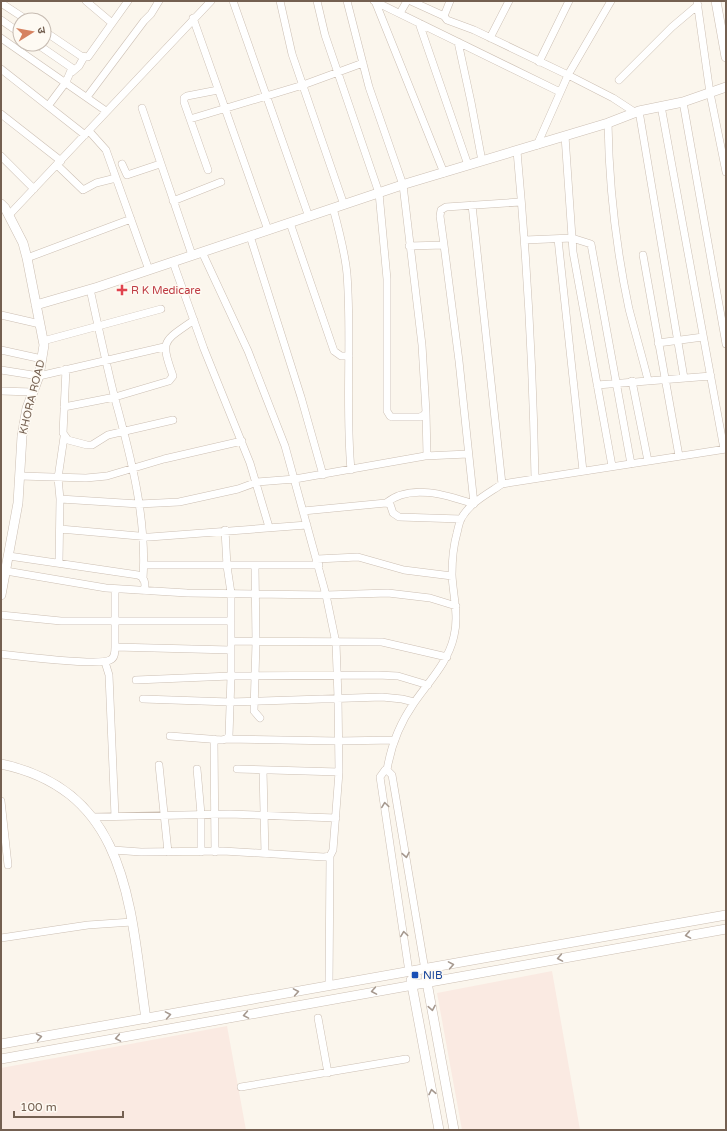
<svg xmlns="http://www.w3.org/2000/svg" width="727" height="1131" viewBox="0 0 727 1131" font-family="'Varela Round','Noto Sans Devanagari',sans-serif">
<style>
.commercial{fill:#faeae2}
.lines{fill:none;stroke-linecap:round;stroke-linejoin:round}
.minor-casing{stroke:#ccbfb3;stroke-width:8}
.tertiary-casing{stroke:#ccbfb3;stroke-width:10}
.minor{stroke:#fff;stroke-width:7}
.tertiary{stroke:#fff;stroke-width:9}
.oneway{stroke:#a5988e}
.health-dot{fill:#e0444e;stroke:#fefaf3;stroke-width:1.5}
.transit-dot{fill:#1a4fb4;stroke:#fefaf3;stroke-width:1.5}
.labels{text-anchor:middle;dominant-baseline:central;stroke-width:3;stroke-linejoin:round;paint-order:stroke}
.health-label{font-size:11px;fill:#be3a42;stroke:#fefaf3;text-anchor:start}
.street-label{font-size:11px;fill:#746051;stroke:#fefaf3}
.transit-label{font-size:11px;fill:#164399;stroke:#fefaf3;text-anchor:start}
</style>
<rect width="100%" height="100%" fill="#fbf6ed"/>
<path class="commercial" d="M552,971L580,1130H462L437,993Z
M227,1026L246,1130H1V1068Z"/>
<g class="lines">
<g class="minor-casing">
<path id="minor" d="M86,1L112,23
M233,1L309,217
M280,1L292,54L344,205
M317,1L325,35L379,193L387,279V411L390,416L392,417H420L424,415L426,412L422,345L403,185L369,87L347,1
M374,1L560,92
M375,1L444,173
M411,1L444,16L447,20L474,30L568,75L613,98L636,113
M697,1L710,93L726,172
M1,3L27,20
M400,13L407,1
M444,16L450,1
M193,18L268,230
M1,20L20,33
M419,23L468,165
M44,31L81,56L88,57L128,1
M1,38L106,111
M490,38L509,1
M458,42L471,102L482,161
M37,44L72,68L66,82L48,106
M539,62L569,1
M1,69L85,135
M72,72L79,66L84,57
M619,80L672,27L698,5
M87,97L144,21L151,14L159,1
M683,102L726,344
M661,106L724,449
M142,108L192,255
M639,111L684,378
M1,114L61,161
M190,119L303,85L363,63
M608,123C609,184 616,248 629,309C635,332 642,356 648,380
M89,131L106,150L149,270
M565,136L573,252L612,466
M537,145L568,75L611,1
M517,151C527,260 533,369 535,478
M1,156L34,189
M122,164L127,175L160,164
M57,165L83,190L96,183L116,178
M208,170L184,102V98L187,96L218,90
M173,201L221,182
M472,205L502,484
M333,208C339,230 345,252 347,274C352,340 345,405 351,470
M9,215L211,1
M290,223L334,351L341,356H349
M250,236L301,397L323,475
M558,239L583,471
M525,240L572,238L591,244L631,464
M444,245L440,216L441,210L446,207L521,202
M202,252L248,351L285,446L326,595L336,643L338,698L339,772L333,850L330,856L329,986
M643,255L679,456
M27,258L131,219
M173,262L204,349L250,463L269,527
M90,289C98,326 106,363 115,399C131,457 147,518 143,579
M1,315L40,324
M43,341L161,309
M658,343L703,337
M1,350L42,359
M66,369L63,433L68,440L87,445H92L108,435L173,420
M1,370L39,376L164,347
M632,381L648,461
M597,385L711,376
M1,391L32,392
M64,407L115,397L169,381L173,376C160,339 163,342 194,320
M426,412L427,456
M20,476L86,478L107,476L164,459L242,441
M60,499L139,504L179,502L238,489L257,482L295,479L425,456L468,454
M386,503C410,483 447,495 474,504L459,361L444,245L409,246
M303,511L386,503L390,504L393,513L399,517L461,519
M60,529L150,537L307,525
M9,556L138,575C146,578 145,584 145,591
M317,559L358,557L404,570L452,576
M59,563L60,499L58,478L64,437
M144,565H319
M255,566L256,642L254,711L260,718
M6,571L106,588L187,593L326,595L388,593L430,598L456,606
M1,615L61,621H231
M231,641L382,642L447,657
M115,647L231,650
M1,654C18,656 98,666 110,660C115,658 115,652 115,647V589
M105,662L109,675L115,816
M136,680L231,676L378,675L398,676L428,685
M143,699L230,702L382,697L402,699L414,702
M170,736L222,740L226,739L229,736L231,676V593L227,566L225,530
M214,739L215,852
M226,739L338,741L395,740
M159,765L168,852
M197,769L201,814V852
M237,769L339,772
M263,770L265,854
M387,770C391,745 400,723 414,703C429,681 448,663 454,636C459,616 453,595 452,575C452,561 453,547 457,533C458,529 459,523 461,519C469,503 489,493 502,484L726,449
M1,801L8,865
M92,817L230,814L336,818
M113,850L141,852L223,851L324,857L330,856
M1,938L88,925L132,922
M409,972L380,777L385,770H387L392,775L425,970
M318,1018L328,1073
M241,1087L406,1059"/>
</g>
<g class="tertiary-casing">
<path id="tertiary" d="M716,1L726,57
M1,204L5,208L23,243L27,258L44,345L39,376L27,408L22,436L18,503L1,595
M36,305L98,287L405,184L608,123L639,111L683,102L726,87
M1,764C131,791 130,911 146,1019
M426,977L454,1130
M411,980L439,1130
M1,1044L726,915
M1,1059L726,929"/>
</g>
<use href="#minor" class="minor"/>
<use href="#tertiary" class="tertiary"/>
</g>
<defs><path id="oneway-chevron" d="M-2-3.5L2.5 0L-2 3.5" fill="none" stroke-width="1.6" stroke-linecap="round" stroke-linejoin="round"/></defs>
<g class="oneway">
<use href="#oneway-chevron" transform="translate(385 805) rotate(-98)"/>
<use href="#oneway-chevron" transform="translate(406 855) rotate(80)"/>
<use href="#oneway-chevron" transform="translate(404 934) rotate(-98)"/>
<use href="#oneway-chevron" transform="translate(688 935) rotate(170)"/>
<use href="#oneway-chevron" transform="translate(560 958) rotate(170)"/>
<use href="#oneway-chevron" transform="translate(451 965) rotate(-10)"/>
<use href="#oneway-chevron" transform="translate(374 991) rotate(170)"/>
<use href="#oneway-chevron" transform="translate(296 992) rotate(-10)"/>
<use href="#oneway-chevron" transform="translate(432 1008) rotate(80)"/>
<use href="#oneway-chevron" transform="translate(168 1015) rotate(-10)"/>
<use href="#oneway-chevron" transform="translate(246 1015) rotate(170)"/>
<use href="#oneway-chevron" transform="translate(39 1037) rotate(-10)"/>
<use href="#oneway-chevron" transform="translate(118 1038) rotate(170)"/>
<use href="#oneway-chevron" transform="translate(432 1092) rotate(-101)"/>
</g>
<path class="health-dot" d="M120 284h4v4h4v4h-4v4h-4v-4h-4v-4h4z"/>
<rect class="transit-dot" x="411" y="971" width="8" height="8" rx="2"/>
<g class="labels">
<g class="health-label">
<text x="131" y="290">R K Medicare</text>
</g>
<g class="street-label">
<text transform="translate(32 397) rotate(-76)">KHORA ROAD</text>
</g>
<g class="transit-label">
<text x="423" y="975">NIB</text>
</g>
</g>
<rect width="727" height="1131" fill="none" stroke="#746051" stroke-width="4"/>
<g transform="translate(32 32) rotate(79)"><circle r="19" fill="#fefaf3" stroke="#c7bcb2"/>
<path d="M0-3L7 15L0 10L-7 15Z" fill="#d68260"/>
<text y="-6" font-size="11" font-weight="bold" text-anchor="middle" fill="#746051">उ</text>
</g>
<path d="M14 1111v6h109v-6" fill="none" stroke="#746051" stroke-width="2"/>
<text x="20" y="1111" font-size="12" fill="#746051" stroke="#fefaf3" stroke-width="3" paint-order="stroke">100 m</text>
</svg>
